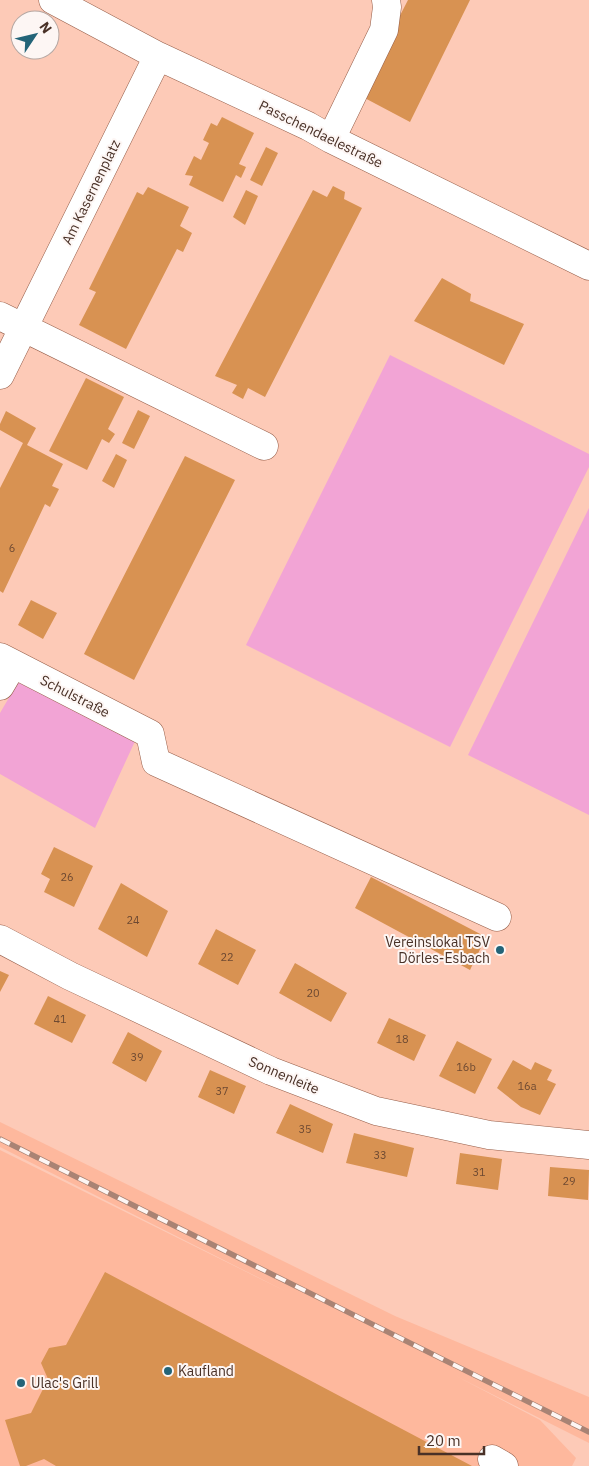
<svg xmlns="http://www.w3.org/2000/svg" width="589" height="1466" viewBox="0 0 589 1466" font-family="'IBM Plex Sans',sans-serif">
<style>
.built{fill:#feb89d}
.green{fill:#f2a4d5}
.building{fill:#d89252}
.lines{fill:none;stroke-linecap:round;stroke-linejoin:round}
.minor-casing{stroke:#965e49;stroke-width:29}
.minor{stroke:#fff;stroke-width:28}
.rail-casing{stroke:#a98374;stroke-width:5.5}
.rail{stroke:#fdf6f4;stroke-width:4;stroke-dasharray:11;stroke-linecap:butt}
.poi-dot{fill:#236478;stroke:#fdf6f4;stroke-width:2}
.labels{text-anchor:middle;dominant-baseline:central;stroke-width:4;stroke-linejoin:round;paint-order:stroke}
.number-label{font-size:11px;fill:#6d4932}
.street-label{font-size:14px;fill:#493127;stroke:#fdf6f4}
.poi-label{font-size:14px;fill:#493127;stroke:#fdf6f4;text-anchor:start}
</style>
<rect width="100%" height="100%" fill="#fdcab7"/>
<path class="built" d="M0,1122L395,1316L589,1397V1443L456,1376L540,1420L576,1458L572,1466H0V1150L285,1291L0,1147Z"/>
<path class="green" d="M390,355L589,454V467L450,747L246,645Z
M589,508V815L468,755Z
M20,679L136,739L95,828L0,774V713Z"/>
<path class="building" d="M408,0H470L410,122L359,95Z
M222,117L254,133L239,164L246,167L241,178L236,175L223,202L189,185L193,176L185,175L194,156L201,160L209,143L203,140L211,123L217,126Z
M266,147L278,153L262,186L250,180Z
M333,186L345,192L344,199L362,208L265,397L248,388L243,399L232,393L237,385L215,376L313,190L327,197Z
M148,187L189,207L180,226L192,233L183,252L177,249L126,349L79,325L96,292L89,289L137,192L143,195Z
M246,190L258,196L245,225L233,217Z
M442,278L471,294L470,301L524,324L504,365L414,321Z
M86,378L124,397L108,429L115,434L109,443L102,439L87,470L49,451Z
M138,410L150,416L134,449L122,443Z
M6,411L36,428L27,445L63,464L52,486L59,489L50,507L45,504L3,593L0,591V488L23,443L0,430V424Z
M116,454L127,460L114,488L102,481Z
M185,456L235,480L134,680L84,654Z
M31,600L57,613L43,639L18,625Z
M54,847L93,866L74,907L44,892L50,879L41,874Z
M371,877L486,937L470,970L355,908Z
M121,883L168,911L147,957L98,929Z
M216,929L256,950L238,985L198,964Z
M295,963L347,993L331,1022L279,993Z
M0,971L9,975L0,992Z
M48,996L86,1015L72,1043L34,1024Z
M389,1018L426,1035L414,1061L377,1043Z
M128,1032L162,1051L146,1082L112,1063Z
M457,1041L492,1059L475,1094L439,1076Z
M513,1060L531,1070L535,1062L552,1070L547,1080L556,1084L540,1115L521,1107L497,1088Z
M210,1070L246,1086L234,1114L198,1097Z
M290,1104L333,1124L323,1153L276,1133Z
M354,1133L414,1148L407,1177L346,1163Z
M460,1153L502,1159L498,1190L456,1184Z
M550,1167L589,1170L588,1200L548,1196Z
M105,1272L472,1466H56L44,1459L26,1466H20L5,1420L31,1413L48,1379L41,1363L49,1348L66,1345Z"/>
<g class="lines">
<g class="minor-casing">
<path id="minor" d="M53,0L158,56L308,126L331,139L589,266
M331,139L384,30L387,7L386,0
M0,316L264,446
M0,375L158,56
M0,657L150,734L156,762L497,917
M0,686L13,664
M0,939L70,976L271,1071L376,1111L489,1135L589,1145
M492,1459L504,1466"/>
</g>
<use href="#minor" class="minor"/>
<g class="rail-casing">
<path id="rail" d="M0,1139L589,1432"/>
</g>
<use href="#rail" class="rail"/>
</g>
<g class="poi-dot">
<circle cx="500" cy="950" r="5"/>
<circle cx="168" cy="1371" r="5"/>
<circle cx="21" cy="1383" r="5"/>
</g>
<g class="labels">
<g class="number-label">
<text x="12" y="548">6</text>
<text x="67" y="877">26</text>
<text x="133" y="920">24</text>
<text x="227" y="957">22</text>
<text x="313" y="993">20</text>
<text x="60" y="1019">41</text>
<text x="402" y="1039">18</text>
<text x="137" y="1057">39</text>
<text x="466" y="1067">16b</text>
<text x="527" y="1086">16a</text>
<text x="222" y="1091">37</text>
<text x="305" y="1129">35</text>
<text x="380" y="1155">33</text>
<text x="479" y="1172">31</text>
<text x="569" y="1181">29</text>
</g>
<g class="street-label">
<text transform="translate(321 134) rotate(26)">Passchendaelestraße</text>
<text transform="translate(91 192) rotate(-64)">Am Kasernenplatz</text>
<text transform="translate(75 696) rotate(27)">Schulstraße</text>
<text transform="translate(284 1075) rotate(23)">Sonnenleite</text>
</g>
<g class="poi-label">
<text x="490" y="942" text-anchor="end">Vereinslokal TSV<tspan x="490" dy="16">Dörles-Esbach</tspan></text>
<text x="178" y="1371">Kaufland</text>
<text x="31" y="1383">Ulac's Grill</text>
</g>
</g>
<g transform="translate(35 35) rotate(55)"><circle r="24" fill="#fdf6f4" stroke="#b5a7a2"/>
<path d="M0-4L9 19L0 12L-9 19Z" fill="#236478"/>
<text y="-8" font-size="14" font-weight="bold" text-anchor="middle" fill="#493127">N</text>
</g>
<path d="M419 1446v8h65v-8" fill="none" stroke="#493127" stroke-width="2.5"/>
<text x="426" y="1446" font-size="15" fill="#493127" stroke="#fdf6f4" stroke-width="4" paint-order="stroke">20 m</text>
</svg>
